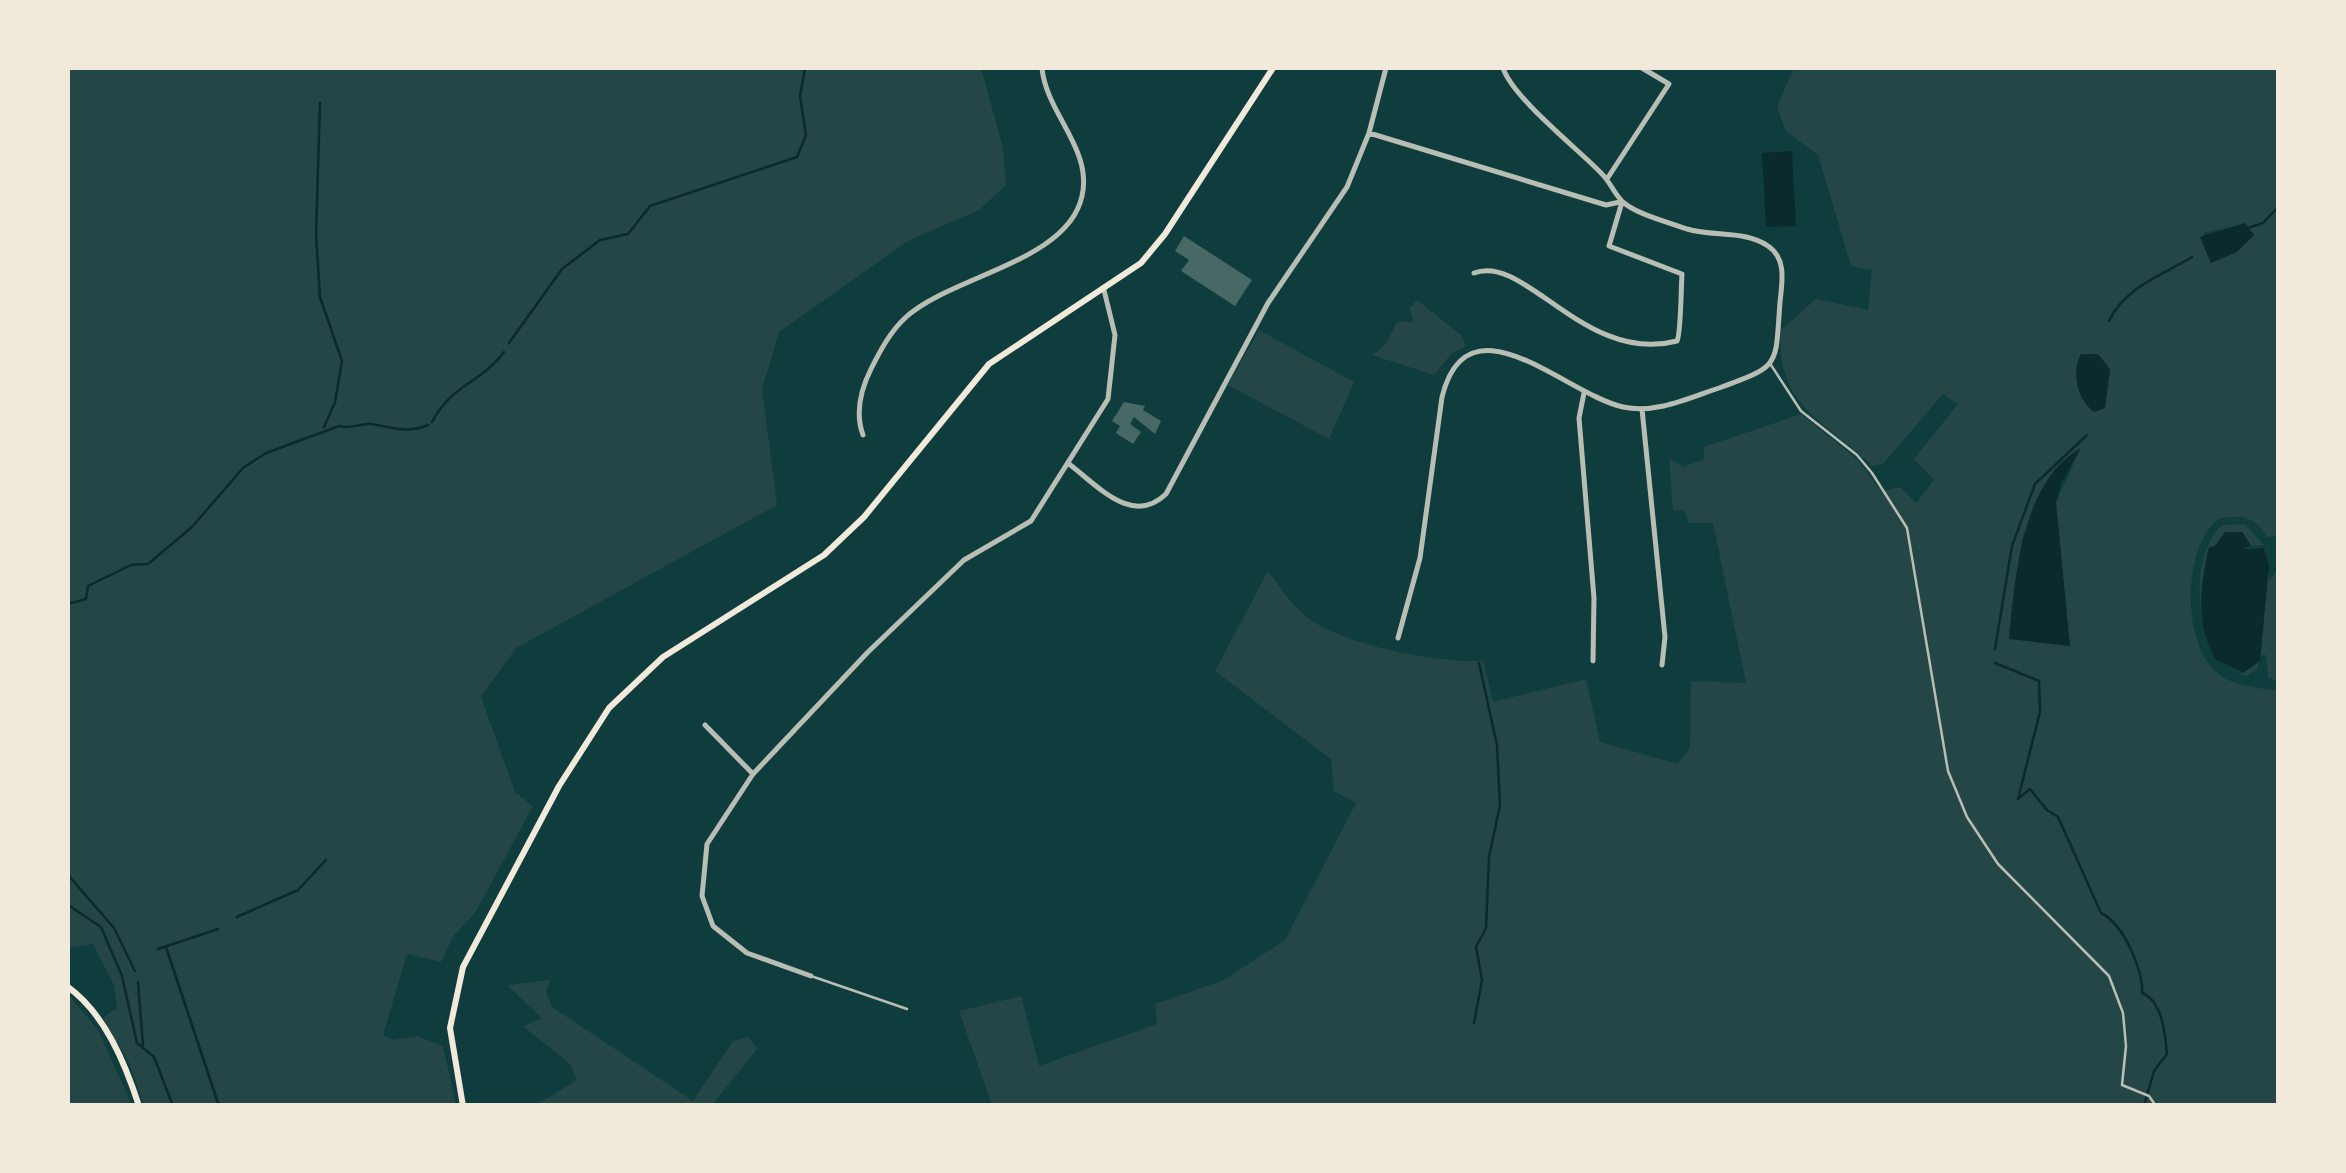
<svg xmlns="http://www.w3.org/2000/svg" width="2346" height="1173" viewBox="0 0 2346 1173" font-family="'DM Sans',sans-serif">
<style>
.green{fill:#244646;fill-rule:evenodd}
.water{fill:#0a2a2b}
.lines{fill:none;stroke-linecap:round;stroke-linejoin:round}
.stream{stroke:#0a2a2b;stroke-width:2.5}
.building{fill:#486865}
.service{stroke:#b8beb3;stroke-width:2.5}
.minor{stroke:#b8beb3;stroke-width:5}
.secondary{stroke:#f1e9da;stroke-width:6}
</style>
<rect width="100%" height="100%" fill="#0f3d3e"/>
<path class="green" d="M68,68H981L1003,148L1006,185L979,210L908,241L779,332L762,389L777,505L516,648L481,697L515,792L533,806L475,913L454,935L441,962L407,954L383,1035L393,1040L417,1036L443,1046L456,1105H144L129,1063L103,1018L117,1008L114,985L93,944L68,948Z
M1794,68H2278V536L2267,537C2254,516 2242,514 2218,519C2183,547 2182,639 2214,670C2231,687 2256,687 2278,691V1105H992L959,1011L1021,996L1039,1066L1157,1024L1155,1004L1224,980L1285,940L1356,803L1334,791L1331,759L1215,671L1268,571C1279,585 1290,603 1303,614C1339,645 1436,663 1483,661L1493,702L1586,679L1600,742L1678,764L1690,747L1691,681L1746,683L1713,523H1689L1684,510L1673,511L1669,458L1683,467L1704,459V447L1801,414L1857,459L1881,491L1900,487L1916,503L1934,480L1914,459L1958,404L1943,394L1883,464L1872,466C1824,419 1776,408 1781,330L1816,299L1868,310L1872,270L1851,266L1818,155L1786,131L1777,107ZM2235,226L2232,252L2211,263L2203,233ZM2081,354H2098L2087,407ZM2080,450L2056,502L2069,646L2009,638L2022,539L2040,495Z
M1417,300L1461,335L1466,346L1451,354L1434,375L1372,355L1386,344L1397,322H1413L1410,308Z
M1259,330L1354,382L1329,439L1228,385Z
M2245,524L2264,545L2251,546L2242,532H2225L2216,546L2264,548L2270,581L2278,568L2276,681L2268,677L2266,655H2261L2257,669L2246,676L2216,660C2196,627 2190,553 2223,525Z
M550,980L546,992L552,1007L693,1101L733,1041L749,1037L757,1049L712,1105H536L577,1080L570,1064L523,1026L542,1018L507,985Z
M68,994L98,1030L132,1105H68Z"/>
<path class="water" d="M1792,151L1796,226L1766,227L1762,153Z
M2245,223L2254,235L2237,252L2211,263L2200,237Z
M2081,354H2098L2110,369L2105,408L2094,412C2077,399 2071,372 2081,354Z
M2081,448L2062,482L2056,502L2070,646L2009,639C2015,579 2021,481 2081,448Z
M2225,532H2242L2251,546L2242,549L2264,548L2269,567L2260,661L2243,673L2216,660C2195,625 2200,585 2209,547L2215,546Z"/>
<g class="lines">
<path class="stream" d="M320,103L316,234L320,297L342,361L335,402L324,427
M2248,228L2263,223L2278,207
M2109,321C2125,287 2163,275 2192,257
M509,343L562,269L600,240L628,234L650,206L797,157L806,135L800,96L805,68
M432,422C452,384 480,384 504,352
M68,604L86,599L88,586L131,565L148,564L192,527L243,468L266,453L339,426C351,430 359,423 371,424C392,427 408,434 428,425
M1995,649L2012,546L2035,484L2087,435
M1995,663L2039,681L2040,712L2018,799L2030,789L2047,810L2058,817L2101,913C2124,924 2144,972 2142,993C2162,1001 2165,1032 2167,1054L2154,1071L2144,1106
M68,875L114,928L135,971
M68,905L101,927L122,976L137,1043L154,1057L173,1106
M237,917L298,890L326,860
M166,947L219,1106
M158,949L218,929
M138,982L143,1045
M1474,1023L1482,980L1476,947L1486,928L1489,857L1500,805L1497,745L1479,663"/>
</g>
<path class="building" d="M1184,236L1252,280L1235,306L1181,271L1189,260L1175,251Z
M1124,402L1145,406L1143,410L1161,421L1155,434L1134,417L1130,424L1141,432L1133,444L1116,433L1120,426L1112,421Z"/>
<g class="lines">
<path class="service" d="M1771,365L1801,411L1857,455L1872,473L1907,528L1948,771L1967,817L1998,864L2109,976L2123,1013L2126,1046L2122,1085L2149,1096L2156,1106
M814,977L907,1009"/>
<path class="minor" d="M1369,133L1606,205L1620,202
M1607,179L1669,84L1642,68
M1474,273C1525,253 1585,365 1677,341C1681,334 1681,287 1682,274L1609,246L1622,202
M1584,393L1579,418L1594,598L1593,661
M1642,409L1665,637L1662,665
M863,435C855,413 861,389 871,369C880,351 890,332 905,318C950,276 1068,262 1082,196C1093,149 1046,113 1042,68
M1069,464C1097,485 1132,527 1166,494L1268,303L1347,187L1369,133L1386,68
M1398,638L1420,558L1442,397C1468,293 1565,394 1623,407C1656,414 1689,398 1719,388C1782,365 1775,367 1780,302C1782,282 1787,259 1768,246C1745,230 1713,237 1687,229C1668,222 1639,215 1624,203C1615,196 1610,181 1601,173C1577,148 1513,98 1503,68
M705,725L753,774
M811,976L747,953L713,926L702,896L707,844L753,774L868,652L964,560L1031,521L1108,399L1115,335L1104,290"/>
<path class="secondary" d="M68,987C105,1014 125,1063 139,1106
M463,1106L450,1028L463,967L559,786L609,708L663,657L824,555L864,517L989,364L1141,263L1165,234L1273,68"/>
</g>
<rect width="2346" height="1173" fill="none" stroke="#f1e9da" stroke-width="140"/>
</svg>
